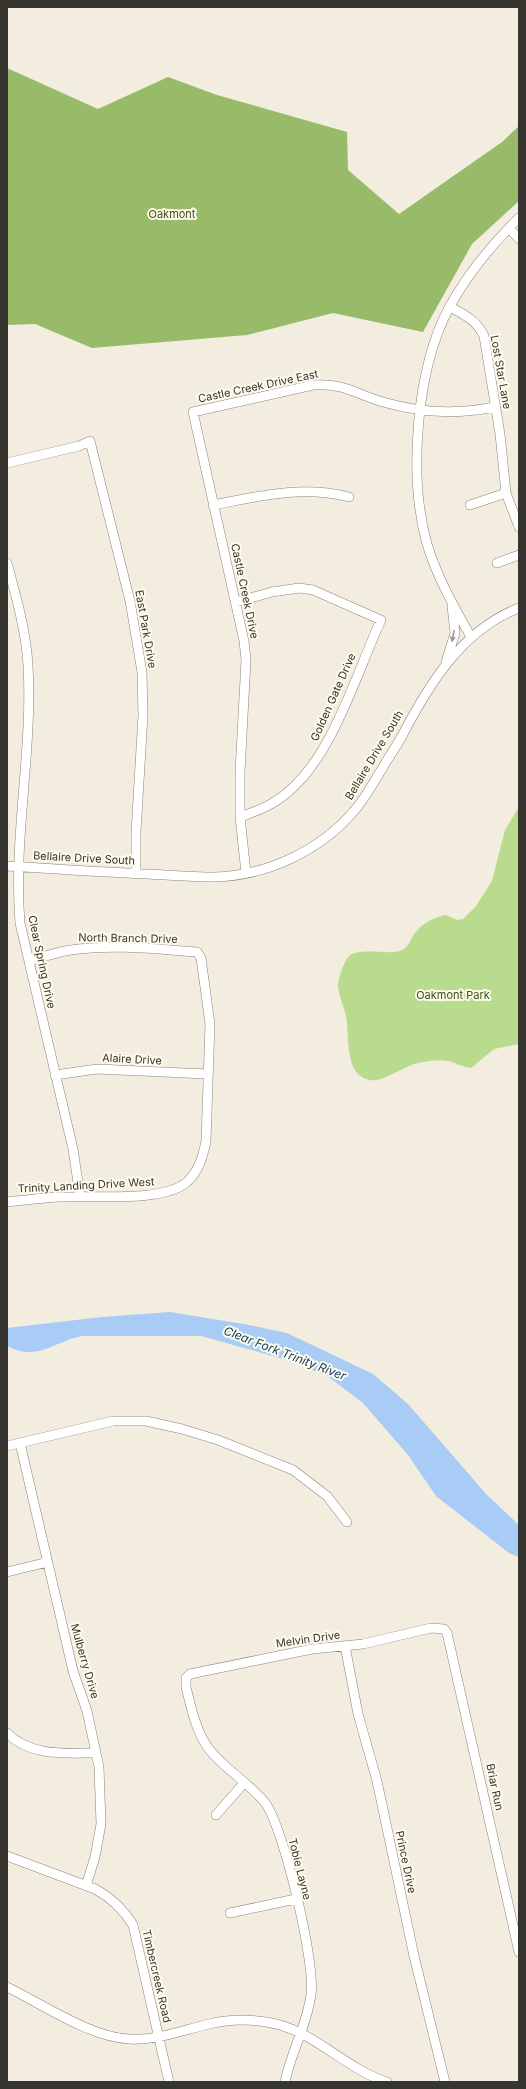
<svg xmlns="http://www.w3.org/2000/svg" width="526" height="2089" viewBox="0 0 526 2089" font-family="Inter,sans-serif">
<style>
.green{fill:#b8db8d}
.forest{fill:#98bb69}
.water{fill:#a8ccf5}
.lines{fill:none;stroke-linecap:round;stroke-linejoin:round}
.minor-casing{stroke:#898578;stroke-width:10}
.minor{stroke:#fff;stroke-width:9}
.oneway{fill:#9b9a98}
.labels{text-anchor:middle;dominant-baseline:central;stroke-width:4;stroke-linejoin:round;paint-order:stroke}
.park-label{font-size:11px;fill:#384f14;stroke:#fffbec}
.street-label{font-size:11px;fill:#373530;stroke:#fffbec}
.water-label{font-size:12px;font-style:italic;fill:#133e69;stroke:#fffbec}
</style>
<rect width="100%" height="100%" fill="#f2eddf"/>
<path class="green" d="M519,807V1044L494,1049L471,1068C462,1067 456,1063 448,1061C438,1059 427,1061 418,1063C404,1066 381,1083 370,1080C343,1075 350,1035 346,1016C344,1006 338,995 338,984C339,977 344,961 349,956C359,947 388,955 400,951C409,948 410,939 415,933C422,923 435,917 446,915L457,920L463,919L476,906L492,881L505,830Z"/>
<path class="forest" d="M7,68L98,109L168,77L217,95L347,132L348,170L399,214L502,142L519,126V201L472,244L423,332L333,313L247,335L92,348L35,324L7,325Z"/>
<path class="water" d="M170,1312L244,1324L287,1333L373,1374L408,1404L487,1495L519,1525V1557L509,1553L436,1496L408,1455L363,1403L326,1375L280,1358L201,1336H82C53,1342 37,1362 7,1346V1328L102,1317Z"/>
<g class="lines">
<g class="minor-casing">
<path id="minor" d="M509,228L519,239
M450,307C465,315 476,320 484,336L500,434L506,493L519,527
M7,463L79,446L90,441L130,601L142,672L143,715L136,832V873
M213,505C260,496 302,485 349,497
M470,505L506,493
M7,563C16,596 26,631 28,665C33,751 13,837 20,923L73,1149L80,1196
M497,563L519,555
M236,602L272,592L299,588L313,590L381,620C354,678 329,772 271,804C261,810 250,813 240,817
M471,637C454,607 437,577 427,544C408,476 416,368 450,306C468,274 492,244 519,218
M446,662L455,633L452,606
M7,866C54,869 100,872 147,874C169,875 191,877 214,877C266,876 320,851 354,811C365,799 373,783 382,769C388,758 396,747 402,736C429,684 462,630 519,608
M246,873L240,817V772L246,660L244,641L193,412L313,385C344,383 356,394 383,402C421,413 456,415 494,407
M55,1075L97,1069L207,1074
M7,1202C24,1200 41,1198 59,1197C91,1195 163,1203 187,1182C199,1171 203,1156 206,1141L210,1024L201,958L197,952C156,949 112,944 71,950C57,952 43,957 29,961
M20,1443L73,1671L87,1711L99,1767L101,1824L95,1857L86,1886
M7,1446L113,1421H146L182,1429L218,1440L293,1470L327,1496L347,1522
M7,1572L48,1562
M345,1646L358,1714L377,1781L414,1956L445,2082
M7,1733C31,1757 66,1753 96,1753
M216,1815L244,1783
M7,1856L95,1889C112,1898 123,1909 133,1925L169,2082
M230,1913L296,1899
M7,1987C42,2004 90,2037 129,2039C156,2041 183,2030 209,2024C226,2020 248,2019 266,2022C314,2029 343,2068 387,2082
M285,2082C291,2052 307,2025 311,1995C316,1964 284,1830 266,1804C250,1783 225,1770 209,1749C196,1732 191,1707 186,1687V1678L190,1674L312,1649L363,1644L431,1628L444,1629L447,1633L519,1952"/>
</g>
<use href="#minor" class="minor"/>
</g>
<defs><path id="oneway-solid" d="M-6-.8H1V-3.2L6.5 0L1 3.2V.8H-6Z"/></defs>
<use class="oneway" href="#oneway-solid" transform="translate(453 636) rotate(101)"/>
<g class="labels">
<g class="park-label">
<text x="172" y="214">Oakmont</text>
<text x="453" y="995">Oakmont Park</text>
</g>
<g class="street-label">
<text transform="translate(501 372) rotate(80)">Lost Star Lane</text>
<text transform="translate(258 386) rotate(-12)">Castle Creek Drive East</text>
<text transform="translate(245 591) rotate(78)">Castle Creek Drive</text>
<text transform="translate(146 629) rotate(80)">East Park Drive</text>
<text transform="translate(333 697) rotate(-66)">Golden Gate Drive</text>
<text transform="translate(374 755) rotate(-59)">Bellaire Drive South</text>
<text transform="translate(84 858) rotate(3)">Bellaire Drive South</text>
<text transform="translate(128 938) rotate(1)">North Branch Drive</text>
<text transform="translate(42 962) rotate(78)">Clear Spring Drive</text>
<text transform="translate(132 1059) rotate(3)">Alaire Drive</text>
<text transform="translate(86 1185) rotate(-3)">Trinity Landing Drive West</text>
<text transform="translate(308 1639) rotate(-8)">Melvin Drive</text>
<text transform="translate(85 1661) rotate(74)">Mulberry Drive</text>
<text transform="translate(495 1787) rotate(78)">Briar Run</text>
<text transform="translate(406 1862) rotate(78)">Prince Drive</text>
<text transform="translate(300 1869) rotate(76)">Tobie Layne</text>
<text transform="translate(157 1976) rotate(77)">Timbercreek Road</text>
</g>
<g class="water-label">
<text transform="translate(285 1353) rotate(21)">Clear Fork Trinity River</text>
</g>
</g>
<rect width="526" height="2089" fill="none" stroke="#373530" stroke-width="16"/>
</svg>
